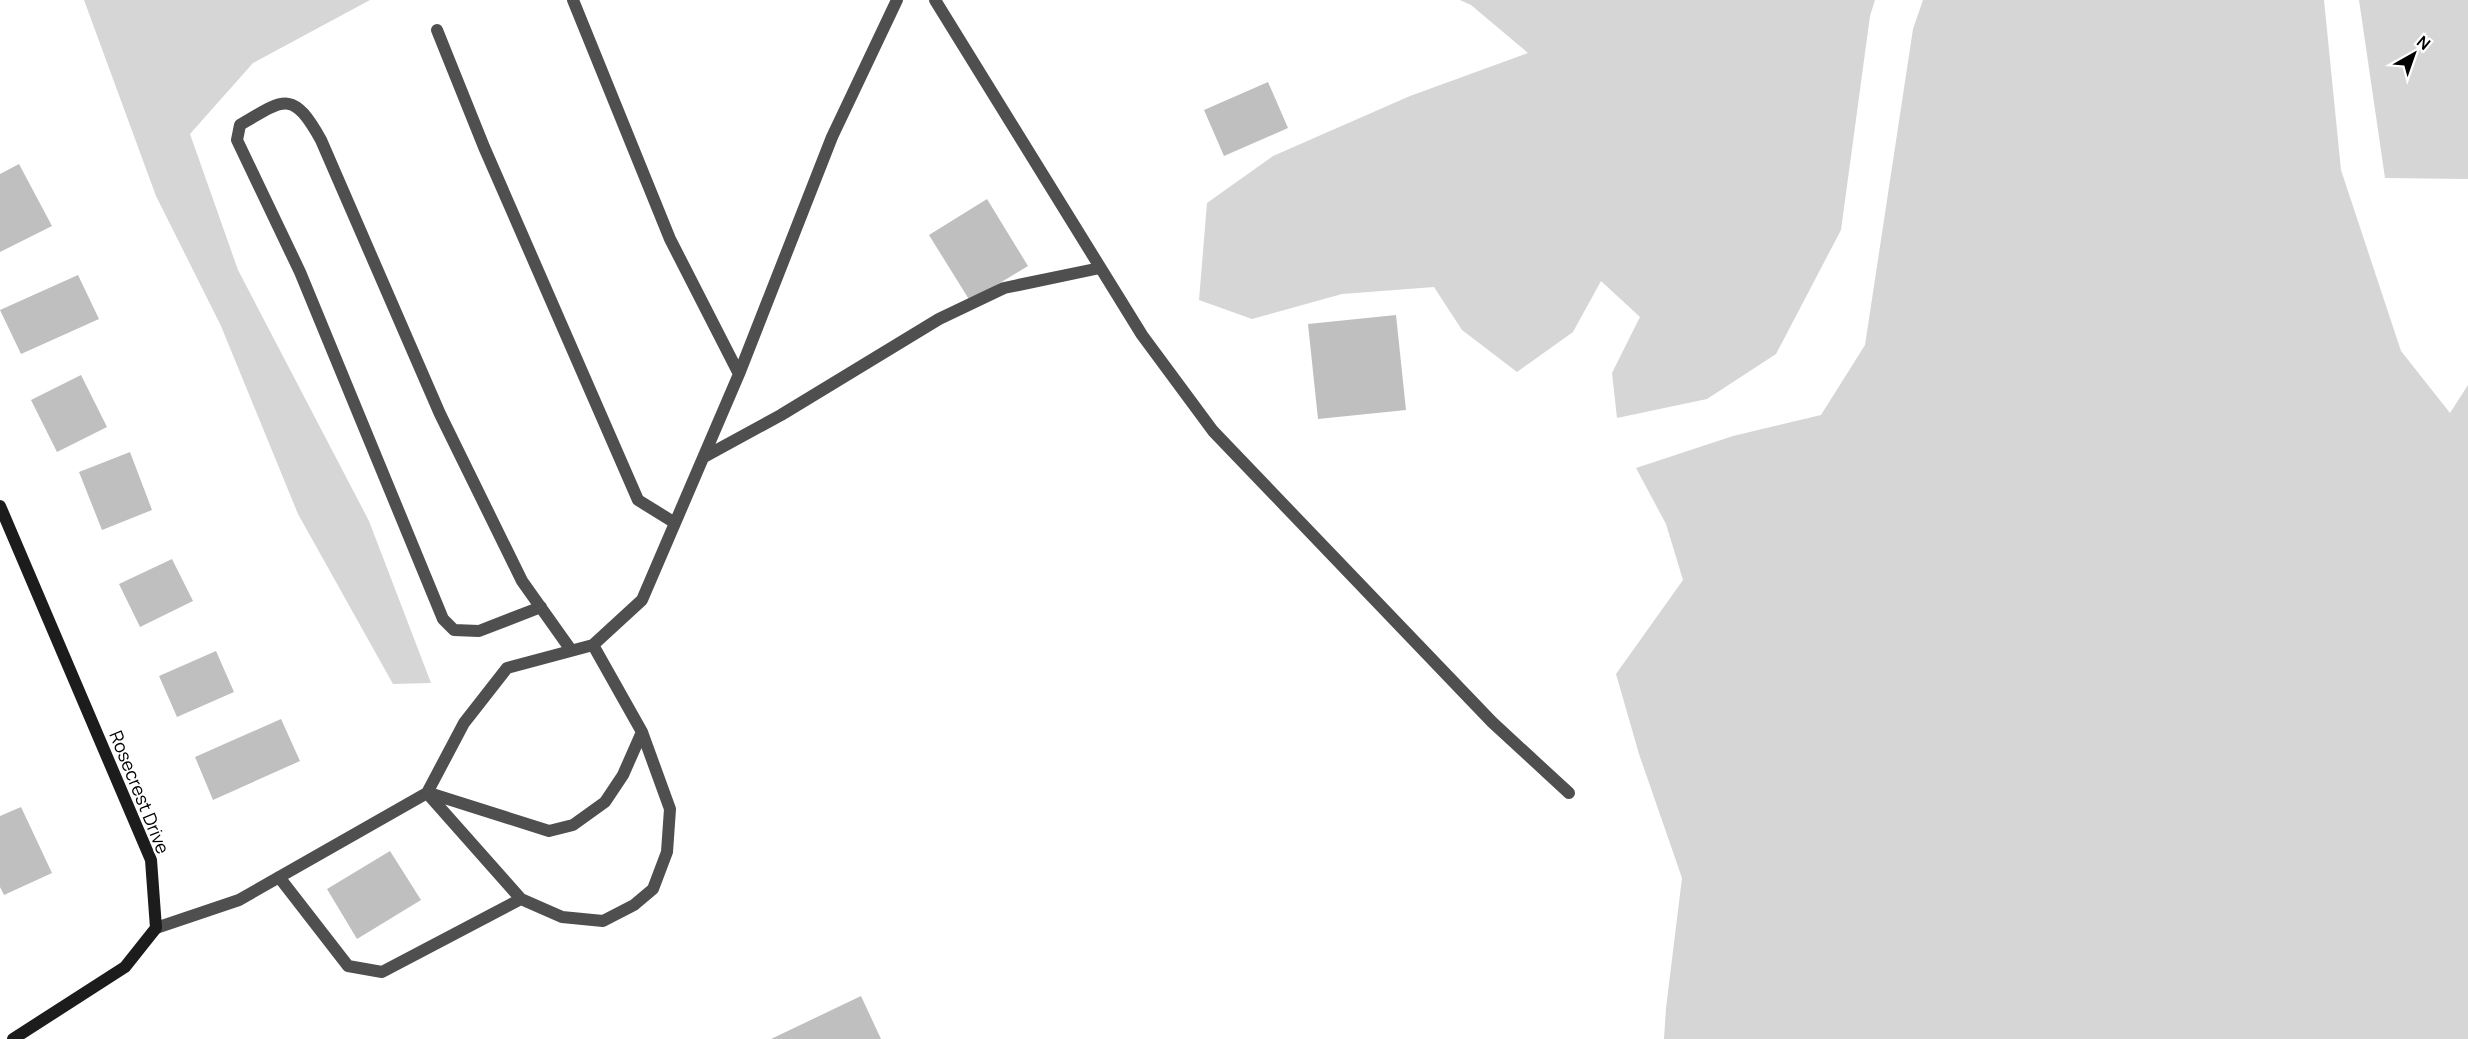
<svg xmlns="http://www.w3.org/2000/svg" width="2468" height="1039" viewBox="0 0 2468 1039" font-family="Manrope,sans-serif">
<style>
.green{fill:#d6d6d6}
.building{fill:#bfbfbf}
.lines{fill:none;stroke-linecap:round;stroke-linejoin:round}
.lane{stroke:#4f4f4f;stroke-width:12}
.secondary{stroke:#1c1c1c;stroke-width:12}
.labels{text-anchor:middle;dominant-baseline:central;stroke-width:4.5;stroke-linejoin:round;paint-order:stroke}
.street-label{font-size:18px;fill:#000;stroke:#fff}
</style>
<rect width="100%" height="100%" fill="#fff"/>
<path class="green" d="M84,0H370L253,63L190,134L238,270L369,521L431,683L393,684L298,514L221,326L156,196Z
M1460,0H1875L1870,16L1841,230L1776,354L1707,399L1617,418L1612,373L1640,317L1601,281L1573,332L1517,372L1462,330L1434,287L1342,294L1252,319L1199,300L1207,203L1273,156L1410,96L1528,53L1471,5Z
M1923,0H2324L2341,170L2401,351L2450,413L2468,385V1039H1664L1666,1008L1682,878L1639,754L1616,674L1683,580L1666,524L1636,468L1733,436L1821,415L1865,345L1913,29Z
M2359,0H2468V179L2385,178Z"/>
<path class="building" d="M1268,82L1288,128L1224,156L1204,110Z
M19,164L52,226L0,252V174Z
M987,199L1028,266L970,301L929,235Z
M78,275L99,319L21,354L0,310Z
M1396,315L1406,410L1318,419L1308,324Z
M81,375L107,427L57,452L31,400Z
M130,452L152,510L102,530L79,472Z
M172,559L193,601L140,627L119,584Z
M216,651L234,692L177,717L159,676Z
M281,719L300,761L213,800L195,757Z
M21,807L52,873L4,895L0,887V816Z
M390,851L421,900L357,939L327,889Z
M861,996L881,1039H771Z"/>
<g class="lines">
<path class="lane" d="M573,0L670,239L739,374
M935,0L1142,335L1213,431L1492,722L1569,793
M437,30L484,147L638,500L675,523
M704,457L781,415L939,319L1004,288L1100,268
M541,607L479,631L454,630L443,619L300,272L237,140L240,125C285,98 293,90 321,140L440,414L522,581L571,650
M427,793L521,899L562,917L603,921L634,905L653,889L667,852L670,809L642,732L593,645
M429,793L549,831L573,825L605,802L623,775L642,732
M279,877L348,966L382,972L521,899
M156,928L239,900L427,793L464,723L507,668L593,645L642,600L739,374L832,137L897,0"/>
<path class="secondary" d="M0,506L151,860L156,928L125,967L13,1039"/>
</g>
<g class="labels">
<g class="street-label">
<text transform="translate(140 792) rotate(68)">Rosecrest Drive</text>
</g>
</g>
<g transform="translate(2414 54) rotate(40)" stroke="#ffffff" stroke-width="4.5" paint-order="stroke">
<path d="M0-4.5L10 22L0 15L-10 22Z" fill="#000000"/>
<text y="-9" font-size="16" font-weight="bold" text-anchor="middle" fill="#000000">N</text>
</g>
</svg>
